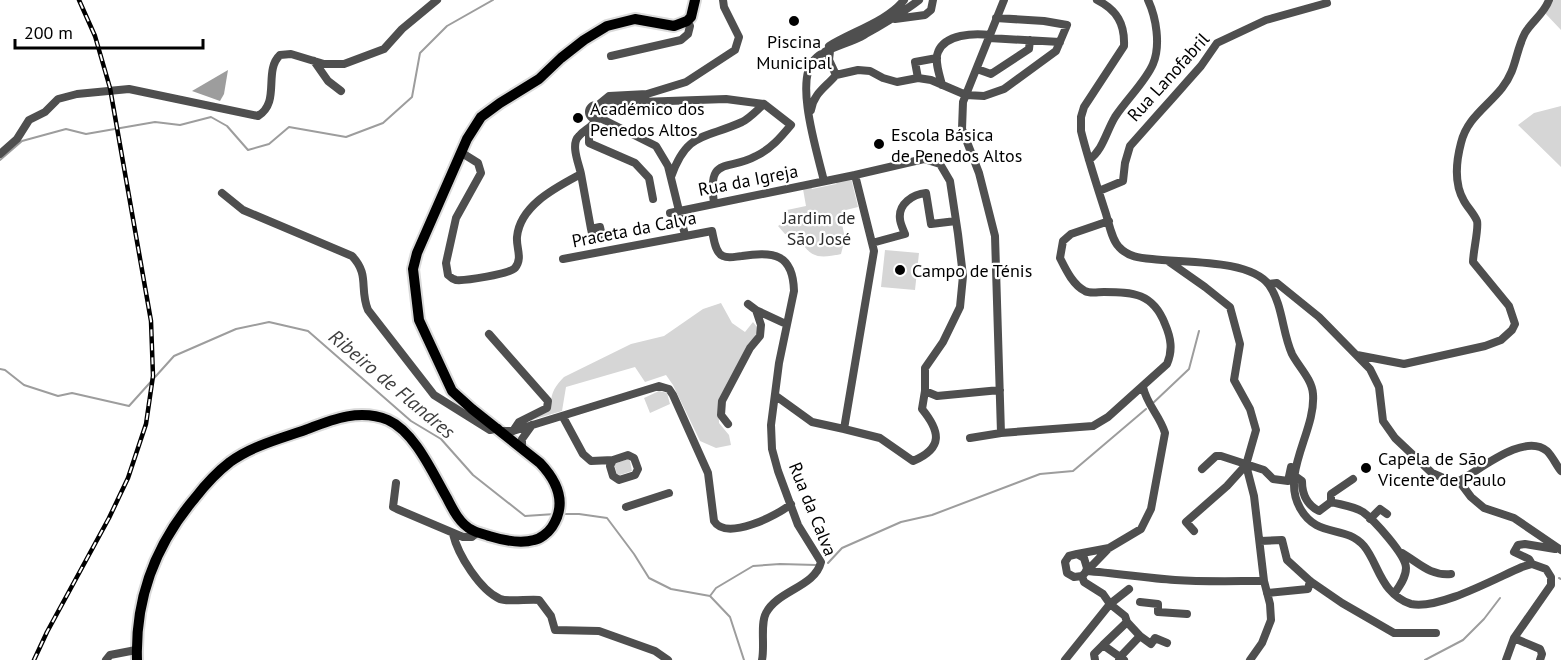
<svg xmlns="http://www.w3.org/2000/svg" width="1561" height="660" viewBox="0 0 1561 660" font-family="'PT Sans',sans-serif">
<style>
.green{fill:#d6d6d6}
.water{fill:#9d9d9d}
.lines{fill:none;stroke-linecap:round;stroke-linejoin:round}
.stream{stroke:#9d9d9d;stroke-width:2}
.major-casing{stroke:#dbdbdb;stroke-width:14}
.minor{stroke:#4f4f4f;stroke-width:8}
.major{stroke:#000;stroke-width:10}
.rail-casing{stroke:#000;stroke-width:4.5}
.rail{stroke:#fff;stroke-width:2;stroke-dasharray:7;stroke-linecap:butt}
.poi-dot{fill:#000;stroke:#fff;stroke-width:2}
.labels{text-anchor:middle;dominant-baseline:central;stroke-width:4.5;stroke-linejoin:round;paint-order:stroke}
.poi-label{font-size:18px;fill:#000;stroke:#fff;text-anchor:start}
.street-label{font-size:18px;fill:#000;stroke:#fff}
.park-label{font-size:18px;fill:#2d2d2d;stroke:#fff}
.water-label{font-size:20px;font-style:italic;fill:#3e3e3e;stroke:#fff}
</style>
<rect width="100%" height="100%" fill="#fff"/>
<path class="green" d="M1549,0H1561V30L1544,12Z
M1561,106V167L1518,125L1534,113Z
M851,178L858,207L842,211L844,223L842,224L845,238L841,254C814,260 810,256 795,233L785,234L778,226L789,219L787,210L806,206L803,189L811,187L812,189L836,184L837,182Z
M885,250L919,253L915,290L881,287Z
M721,303L732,323L745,332L753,322L757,327V333L718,401L719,423L729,435L731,445L716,448L700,441L673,385L666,375L645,382L635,367L566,387L562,411L525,422L551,404C551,392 556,385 564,377L631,344L664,336L703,309Z
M659,391L667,393L670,404L650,413L644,398Z
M628,459L630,461L632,471L620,475L617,474L614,464Z"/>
<path class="water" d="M228,70L224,94L220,101L192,91Z"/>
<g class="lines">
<path class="stream" d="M0,160L22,141L66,129L86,134L155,122L180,125L211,117L227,126L248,150L269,144L289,127L346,137L383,123L412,97L420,53L447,26L493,0
M0,369L5,370L24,385L58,396L72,393L129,406L174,356L236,329L269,322L308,331L411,421L441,439L473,475L525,516L555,514
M1152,404L1189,369L1199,331
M561,514H579L607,518L634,554L649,578L671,589L710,596L730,617L744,660
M828,563L842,548L901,522L932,515L1040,474L1073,471L1146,409
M1559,578L1561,579
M710,596L716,588L753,566L780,564L816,565
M1425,660L1463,640L1484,619L1500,598"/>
<g class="major-casing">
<path id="major" d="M137,660C135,599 156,544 195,498C205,485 217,472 230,462C252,446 279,439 305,430C331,420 359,408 388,420C415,432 433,474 447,498C453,510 460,524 472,530C477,533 484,534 489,536C502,540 520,544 534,540C540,539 548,533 552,527C567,504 558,482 540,463L472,409L452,391L419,320L413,269L417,253L467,139L481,117L500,103L539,79L561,58L584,40L607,26L635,19L674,26L687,21L691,17L695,0"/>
</g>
<path class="minor" d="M1004,0L963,102L962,129L979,173L995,236L1001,433L1093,426L1108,417L1167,364C1173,350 1171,338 1165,324C1153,293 1133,292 1104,292C1098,292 1090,294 1085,291C1073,285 1066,270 1060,258L1063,241L1071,234L1109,221
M1097,0C1117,10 1125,24 1124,46L1084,107L1081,117V131C1088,159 1097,186 1106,214C1109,224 1112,240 1119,247C1128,257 1140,258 1152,259C1183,263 1250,259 1269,285C1283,305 1282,332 1292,354C1298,366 1312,379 1313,394C1316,431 1280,473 1300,508C1317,539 1345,524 1364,546C1374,558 1378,576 1389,589C1394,595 1403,602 1411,604C1439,610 1496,578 1522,567L1532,564L1546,569L1551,577V585L1514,638L1506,660
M895,19L925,15L931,10L933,0
M989,38L1060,42
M829,46C851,32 888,21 904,0
M830,51L829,60L836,75
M611,56L681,40L688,34L690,26L687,21
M314,61L328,81L341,91
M977,69L991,74L1029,49L1030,40
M836,75L858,70L870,71L883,78L897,82L918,78L931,80L966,95L984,96L1004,89L1056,51L1067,25L1044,21L996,18
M918,78L915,62L937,58
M942,85C940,76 934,61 938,52C945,34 974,33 990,35
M589 112a7 7 0 1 1 14 0a7 7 0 1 1-14 0Z
M598,105L609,96L647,94L686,82L735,50L739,37L724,7L723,0
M602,107L611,103L726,99L764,104
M811,110C814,93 825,88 836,75
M600,118L656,146L668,166L685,235
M589,129V143L635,163L649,178L653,199
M462,153L478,163L481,173L456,218L446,263L448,275C451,278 452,279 456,280C465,281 509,274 515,268C523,258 516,248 517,237C520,205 557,187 581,174C579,164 570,144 579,136C585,129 592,128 596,119
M0,154L17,139L29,120L45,112L58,99L77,94L129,89L258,116C281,102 263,71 280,55L291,54L324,64H344L384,49L402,29L437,0
M924,159L940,164L950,181L958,234L963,276L960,307L943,342L925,368V391L922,409C940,431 944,448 913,461L880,438L844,429L874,251L855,175Z
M1089,160C1103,150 1106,132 1115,117C1126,100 1146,81 1153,64C1161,45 1156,17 1148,0
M581,174L591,229L593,238L602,236L600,227L591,229
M671,177C687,131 705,139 742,122C750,118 757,110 764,104L791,125C781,137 771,149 756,156C727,172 707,155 714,203
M824,181C818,155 794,81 814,60C826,47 849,44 864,35C883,24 901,14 919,0
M1099,191L1123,181L1125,163L1130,146L1201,66L1217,43L1266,20L1327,3
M222,193L243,210L352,256C370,275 359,288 368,310L434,395L490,430L498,428
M670,213L855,175
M872,243L905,234C903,229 900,223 900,219C898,204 913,194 926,193L931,224L956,221
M563,259L712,231C714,239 715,253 723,256C729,259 737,256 742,256C774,251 793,254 794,291L779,363L771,425L772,449L778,471L798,525L821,562C815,587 778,590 766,613C760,624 765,646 762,660
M1168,261L1205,287L1230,307L1240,344L1234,380L1250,409L1256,430L1246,465L1254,496L1264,581L1270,604L1271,620L1262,643L1250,660
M1269,284L1277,283L1319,317L1370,369L1379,387L1383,421L1395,438L1432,473L1448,480L1459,481
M748,304L756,310
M489,334L548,401L547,408L519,422L513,431
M1357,355L1404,364L1485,346L1501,340L1512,330L1515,324L1509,306L1473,262C1473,252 1479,228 1477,221C1474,214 1468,208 1464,201C1454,184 1456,162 1461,143C1467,118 1487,107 1502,88C1517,69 1515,52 1525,33C1532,21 1544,14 1549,0
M925,391L937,396L1000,390
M776,396L812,422L844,429
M563,417L583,454L591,461L613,460L610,466L613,476L619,480L635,475L638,469L634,458L628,455L613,460
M728,424L721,415L722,401L750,348L760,336L761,325L756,310L786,324
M502,431H513L659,386L669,389L673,395L708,473L714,521C726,541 777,516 791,504
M970,438L1001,433
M522,448V439L532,425
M1202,469L1216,456H1221L1264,470L1273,479L1288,481L1291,467
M1295,476L1302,481C1302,494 1307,505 1319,511L1331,502V494L1353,479
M1459,481L1471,497L1484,508L1514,518L1561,550
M1459,481C1480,470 1524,432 1547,451C1553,457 1556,465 1561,471
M396,483L393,507L397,509L463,537H472L478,532
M1331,502C1342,505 1354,506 1363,512C1374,520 1406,555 1406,568C1406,578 1399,587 1394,594
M626,507L669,493
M1370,519L1380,509L1387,514
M1194,531L1186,522L1227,486L1246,465
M453,534C458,555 480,590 500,599C507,602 529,599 539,600L551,616L555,630L599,631L655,651L668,660
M1260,541L1282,540L1287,560L1310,581L1342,603L1394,633H1436
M1402,553C1419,563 1430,576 1451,574
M1077,554L1109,548
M1532,564L1529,559L1514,552L1518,545L1525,544L1555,549
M1087,568L1084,558L1077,554L1069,556L1065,562L1067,573L1074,577L1082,576L1109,548L1141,529L1151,509L1165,433C1160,416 1147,405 1143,387
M1086,571C1116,573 1145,578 1175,580C1204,582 1235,581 1264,581
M1082,576L1084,582L1103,594L1110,604L1125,616L1127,622
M1267,593L1308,589L1310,581
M1140,602L1158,604V612L1187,614
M1140,636L1151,644L1155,638L1167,643
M1514,638L1540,649L1542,654L1540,660
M1103,645L1127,622L1140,636L1120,657L1124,660
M106,660L110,655L136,650
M1065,660L1110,604L1129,589
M1095,660L1094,654L1103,645L1120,657L1119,660"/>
<use href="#major" class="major"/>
<g class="rail-casing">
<path id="rail" d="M34,660L47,632L109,518L128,478L146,424L153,376L151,321L110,88L95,36L79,0"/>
</g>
<use href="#rail" class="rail"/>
</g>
<g class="poi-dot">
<circle cx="794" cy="21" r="6"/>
<circle cx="578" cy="118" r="6"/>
<circle cx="879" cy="144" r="6"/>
<circle cx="900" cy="270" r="6"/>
<circle cx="1366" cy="468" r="6"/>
</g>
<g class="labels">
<g class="poi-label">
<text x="794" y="41" text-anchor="middle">Piscina<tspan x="794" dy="21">Municipal</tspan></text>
<text x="590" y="108">Académico dos<tspan x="590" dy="21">Penedos Altos</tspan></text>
<text x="891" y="134">Escola Básica<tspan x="891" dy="21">de Penedos Altos</tspan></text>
<text x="912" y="270">Campo de Ténis</text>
<text x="1378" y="458">Capela de São<tspan x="1378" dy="21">Vicente de Paulo</tspan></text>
</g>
<g class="street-label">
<text transform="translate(1168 77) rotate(-48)">Rua Lanofabril</text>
<text transform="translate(748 180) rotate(-11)">Rua da Igreja</text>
<text transform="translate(634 229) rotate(-11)">Praceta da Calva</text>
<text transform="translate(813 509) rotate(68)">Rua da Calva</text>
</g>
<g class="park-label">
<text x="819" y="217">Jardim de<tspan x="819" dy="21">São José</tspan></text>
</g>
<g class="water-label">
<text transform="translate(392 384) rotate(40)">Ribeiro de Flandres</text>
</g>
</g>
<path d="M15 39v9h188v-9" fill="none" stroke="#000000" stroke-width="3"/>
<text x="24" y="39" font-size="18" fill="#000000" stroke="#ffffff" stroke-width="4.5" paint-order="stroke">200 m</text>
</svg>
